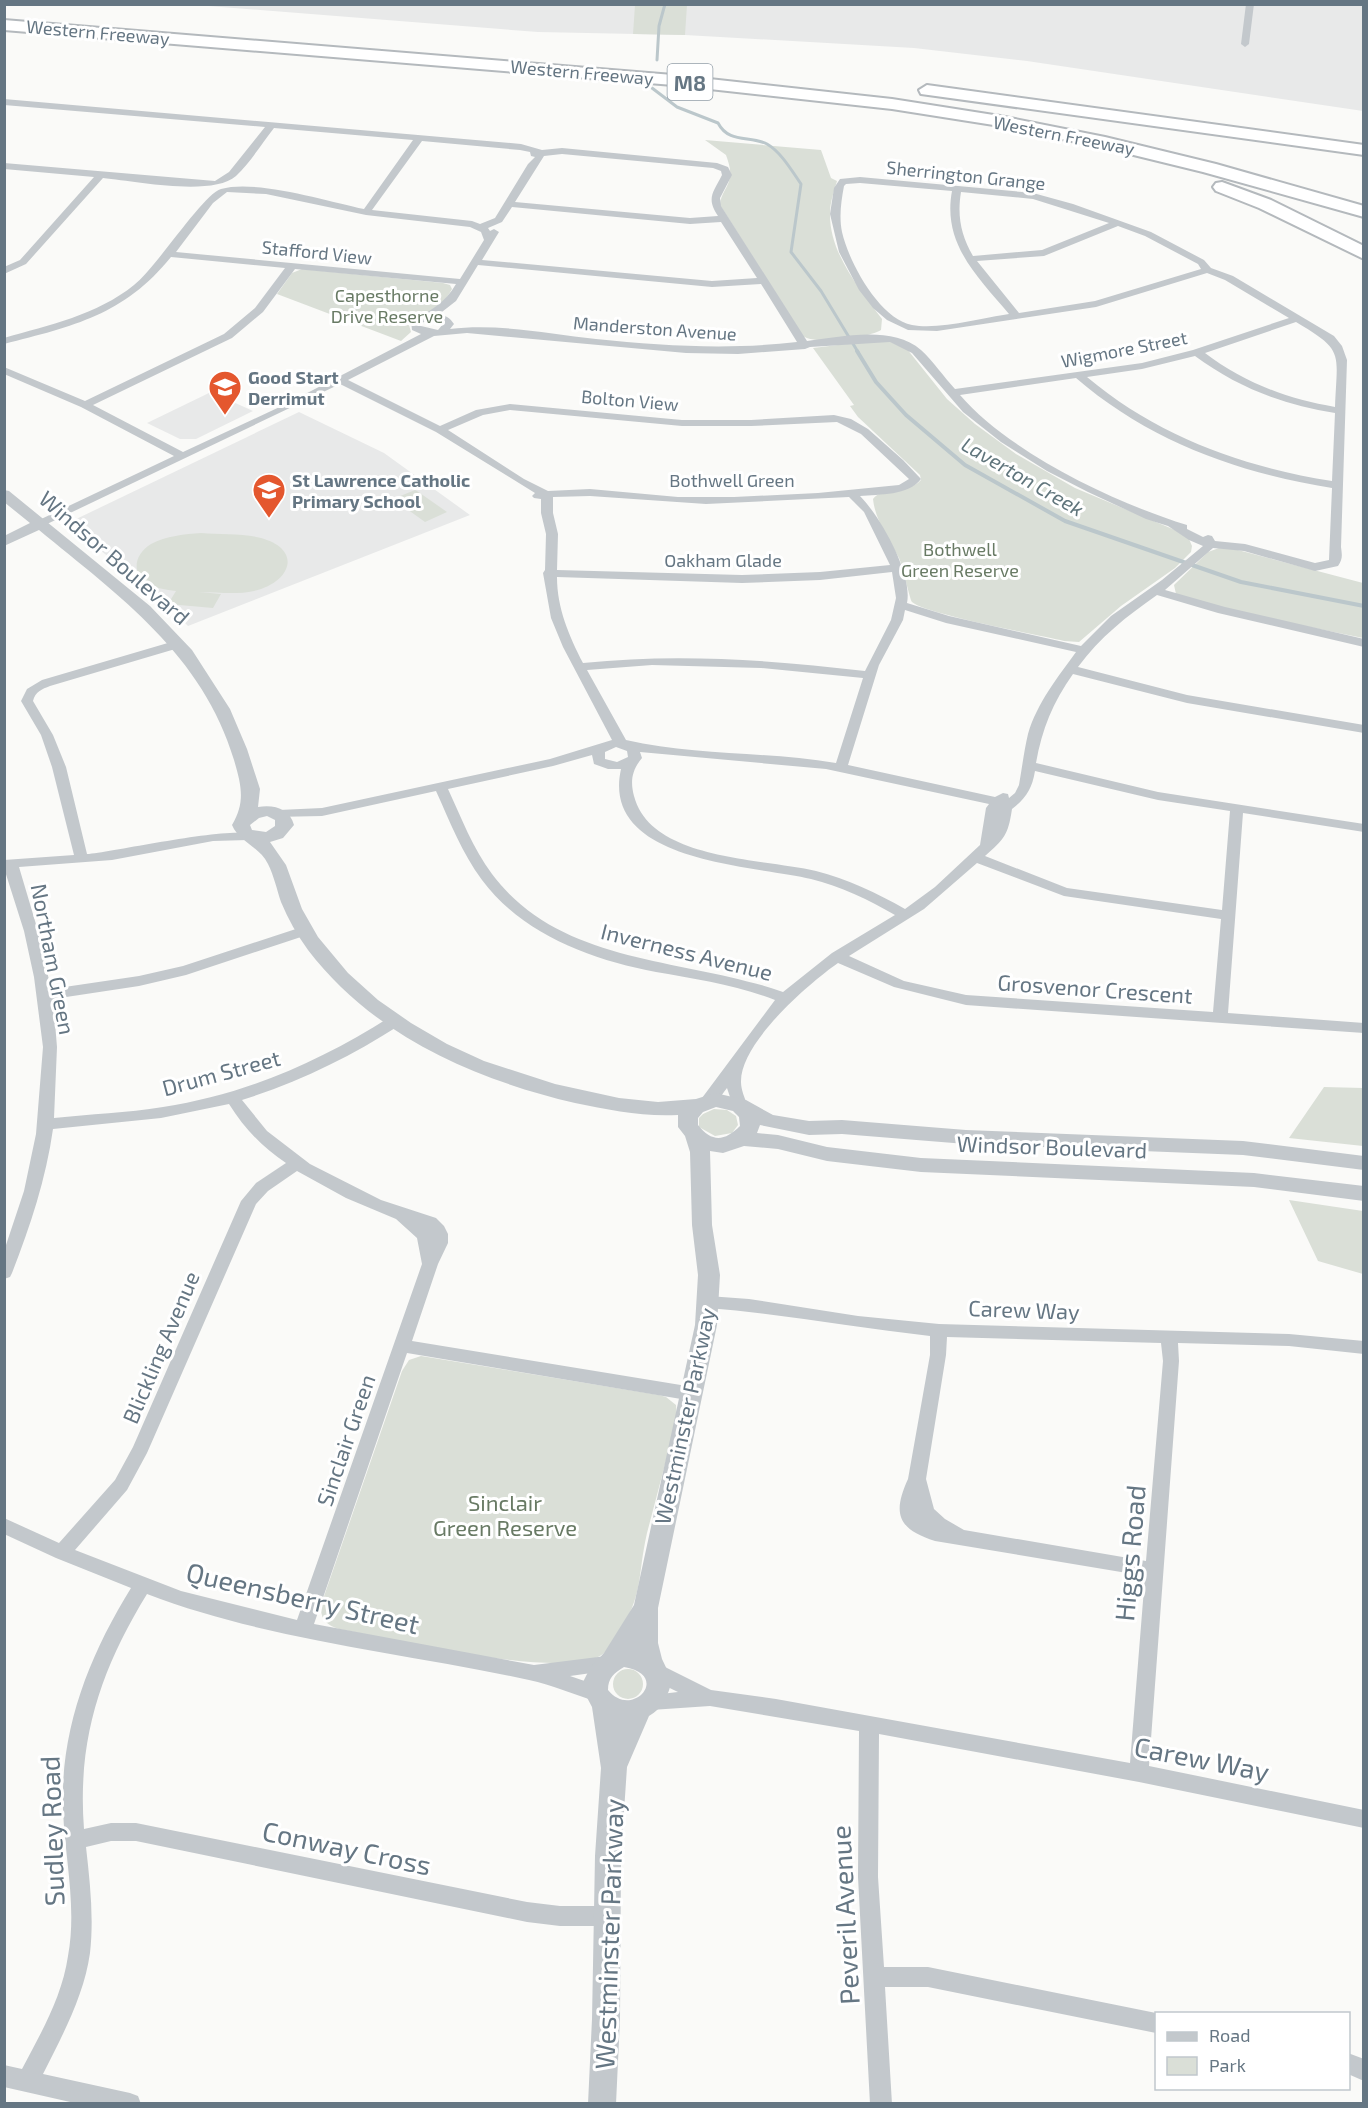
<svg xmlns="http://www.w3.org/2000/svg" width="1368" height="2108" viewBox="0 0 1368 2108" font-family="'Exo 2',sans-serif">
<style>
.built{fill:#e8e9e9}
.green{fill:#dadfd7}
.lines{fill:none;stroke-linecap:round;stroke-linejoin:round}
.stream-far1{stroke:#bbc7cb;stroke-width:3}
.stream{stroke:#bbc7cb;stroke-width:4}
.motorway-casing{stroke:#b4b9bd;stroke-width:4}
.minor{fill:#c3c8cc;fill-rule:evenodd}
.tertiary{fill:#c3c8cc;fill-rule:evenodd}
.motorway{fill:#fff;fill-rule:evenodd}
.labels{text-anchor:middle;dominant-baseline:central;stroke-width:6;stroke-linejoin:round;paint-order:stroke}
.far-street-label{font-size:18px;fill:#657683;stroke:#fff}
.far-park-label{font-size:18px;fill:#687a64;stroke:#fff}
.far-poi-label{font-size:18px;font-weight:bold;fill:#657683;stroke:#fff;text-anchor:start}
.far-water-label{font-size:20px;font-style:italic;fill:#60757c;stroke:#fff}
.shield{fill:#fff;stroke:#939fa8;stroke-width:1.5}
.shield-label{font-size:21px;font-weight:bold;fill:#657683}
.street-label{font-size:22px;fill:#657683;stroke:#fff}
.park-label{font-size:22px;fill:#687a64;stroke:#fff}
.near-street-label{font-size:27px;fill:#657683;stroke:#fff}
</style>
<rect width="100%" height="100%" fill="#fafaf8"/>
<path class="built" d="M196,5H1363V111L1027,61L914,48L685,35L538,32Z
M211,392L253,411L196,439H180L147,423Z
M299,412L384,453L470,515L188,626L158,596L76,531L70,522Z"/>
<path class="green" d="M635,5H687L685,35L633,34Z
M705,140L821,150L831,178L837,181C834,192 830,202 830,213C829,253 860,289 882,319L881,330C868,338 815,345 803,336L720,205C720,194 730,186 730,175C731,169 728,161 726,155Z
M302,269L443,283L450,285L452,289C440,310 431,310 412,320L409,325L411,332L401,341L277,294L292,273Z
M871,341L891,342L907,349L947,399L975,424L1016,454L1075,488L1175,530L1189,539L1192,546L1191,552L1175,568L1121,606L1079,642L1064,641C1039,635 925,614 912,602C910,600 903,567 899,558C889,539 875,520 873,499C883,486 908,494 921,480L920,475L858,417L850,406L854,405L813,348Z
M415,490L417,491L447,512L425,522L393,499Z
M201,533C220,535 243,533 261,538C304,550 290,583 254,591C236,595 217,592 199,592L221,594L213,608L168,604L176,591C168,590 160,589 153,586C131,577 132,556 151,544C166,536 185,534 201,533Z
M1219,548L1234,549L1363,583V638L1245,614L1176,594L1174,585L1208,552Z
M1324,1087L1363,1088V1146L1289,1138Z
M714,1109L727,1110L736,1116L738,1125L732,1133L715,1136L699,1127V1118L703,1114Z
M1289,1200L1363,1211V1274L1318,1261Z
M421,1356L659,1395L666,1397L676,1405L677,1418C667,1457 657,1495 647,1533C637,1577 644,1595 617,1636C613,1642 609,1650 603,1654C567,1682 387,1638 339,1629C324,1624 319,1617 322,1602L402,1371L409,1360Z
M613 1684a15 15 0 1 1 30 0a15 15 0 1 1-30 0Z"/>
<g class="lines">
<path class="stream-far1" d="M657,60L659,26L665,4
M652,88L677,107L718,123C729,144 750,135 767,144C781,152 792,171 801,184L791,252L821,291L858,352"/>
<path class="stream" d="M857,351L876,382L906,415L965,465L1065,521L1241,582L1364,606"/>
<g class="motorway-casing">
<path id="motorway" d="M4,20L673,75L892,99L1000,116L1105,137L1216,164L1364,206V217L1203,172L1105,148L1000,126L892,109L673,85L4,30Z
M927,85L1364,145V155L921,94L919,90Z
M1222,182L1271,200L1364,246V259L1259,208L1216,191L1213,187L1216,183Z"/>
</g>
<path class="minor" d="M1246,4H1254L1249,44L1245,47L1241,44Z
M4,99L521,144L542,150L562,148L717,163L728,167L732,175L720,198L721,206L807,341C841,337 892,325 921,350C933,361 944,377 955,389L1142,363L1193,350L1289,318L1225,280L1207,273L1096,307L937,331L908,330L887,320L873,308L859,290L839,252L830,214L834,188L840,179L860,177L1033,193L1073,204L1151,232L1204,260L1211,268L1233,276L1334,336L1342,346L1347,360L1341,547C1342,555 1343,559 1338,566L1315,571L1244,551L1213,548L1165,590L1225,607L1364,639V647L1218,613L1157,595C1127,616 1100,637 1078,667L1187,695L1364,725V733L1187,703L1073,674C1053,702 1042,729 1036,763L1158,792L1364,824V832L1243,813L1228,1013L1364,1023V1033L966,1005L894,987L838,963C808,984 740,1043 741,1082C741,1090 745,1098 747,1105L744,1109H734L727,1088C720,1097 714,1109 702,1106L699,1102L702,1098L775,1000C736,985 696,979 656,972C591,960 522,934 482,880C462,853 450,822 436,791L322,816L274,817L272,814L274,811L279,810L322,808L550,759L612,740L563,647L551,618L543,573L545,570L546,534L541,513V499L534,498L532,496L535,493L436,432L340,384L45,525H37V521L174,456L81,407L4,374V367L85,401L224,334L255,308L285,268L171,257C124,315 74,326 4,344V338C49,325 97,315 134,285C156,268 203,194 221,189C255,179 327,201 364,209L413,140L274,128C262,143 250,163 236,176C212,197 135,181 103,178L26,264L4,274V267L20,260L94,177L4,169V163L215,181L229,172L265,127L4,105ZM422,141L520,150L530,152L531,156L535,157L528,164L495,218L480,224L472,221L372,210ZM562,154L713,168L721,171L722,175C713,193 706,198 718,216L690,218L515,202L544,156ZM860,183L952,191C942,244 978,277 1009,314C982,318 939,330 912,325C880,319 849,263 842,232C839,217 841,202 844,186L846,184ZM227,192L266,194L366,215L470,227L481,232L484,240L460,279L176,252L213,203ZM961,192L1033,199L1109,223L1042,250L973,256C961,235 957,216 961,192ZM512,207L690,224L721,222L757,278L712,281L482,260L499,232L494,229L490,231L488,228L502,222ZM1118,226L1145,236L1198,264L1201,269L1095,301L1019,313L977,261L1044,256ZM478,265L712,287L761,284L797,342C729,350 664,346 596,339C549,334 498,323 450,329L454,324C450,318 446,315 438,315L456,301ZM295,269L456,284C445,303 430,311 411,321L412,330L421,334L286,404L183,452L93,405L232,338L263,312ZM426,321H440L443,324L438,330L421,326L420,324ZM1296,322C1345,351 1337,352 1335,407C1287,399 1243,382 1205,353ZM467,333L686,353L738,354L805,349L810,347L890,342L912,353L963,412L1001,442L1047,471L1088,492L1146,519L1168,526L1189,540L1203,546L1162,580L1111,616L1081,646L949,616L907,603C913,574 880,516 860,496C880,494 908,496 921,479L903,460L868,429L851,419L834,415L751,420H682L510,404L476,410L440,426L348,380L434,336ZM1195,356C1237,387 1283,405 1335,413L1332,481C1243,467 1157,436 1087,377L1142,369ZM1076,378C1149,441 1238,473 1332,488L1329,560L1315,563L1245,544L1215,541L1212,536L1208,535L1203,537L1187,529V525C1115,503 1010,453 960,395ZM510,410L682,426H751L837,422L861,434L909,479L899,485L818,493L734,497H678L590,489L548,491L524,479L448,430L483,415ZM590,496L706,504L849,497L864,512L890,565L820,572L742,575L557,570L558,534L553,513V497ZM892,572L896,598L891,620L865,671C771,660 678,653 583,663C569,636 557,608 557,577L742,583L820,580ZM905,610L946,623L1076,652C1058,677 1037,703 1028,734C1024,751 1022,768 1019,785L1015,793L1009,798L1008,794L1003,793L995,797L848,765L879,665L903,620ZM652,665L761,668L863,678L836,763C766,751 694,756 626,740L587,670ZM616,747L627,751L628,757L617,762L605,759V752ZM640,752L826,769L989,804L986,808L980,845L935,887L905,909C877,893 847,879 816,871C763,858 651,861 634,796C630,781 632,770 642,758ZM592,755L594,764L608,769H621C600,863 753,865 811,879C840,886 869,900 895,915L832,953L783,992C684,957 561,966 492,874C473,849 461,817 448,789L553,766ZM1035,771L1158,800L1230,811L1222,910L1067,888L985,856C1004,839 1008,836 1012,809C1026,798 1032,789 1035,771ZM977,863L1064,896L1221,919L1213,1012L966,995L904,981L849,956L924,909Z
M178,640L184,644L182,647L50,686C42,689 35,692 33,701L53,735L66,767L87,854C114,852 242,823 255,836L248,840L213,841L112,860L19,867L38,931L51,989L139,976L183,966L305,926L312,931L310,934L186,975L139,986L53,999L57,1047L54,1118C90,1114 127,1113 163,1107C246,1094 319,1062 390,1017H400L402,1021L400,1025C350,1057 299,1082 242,1100L267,1131L310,1164L381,1200L436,1218L444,1226L448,1234V1243L438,1264L412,1341L693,1387L699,1389L702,1394L699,1399L693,1401L407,1353L314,1624L534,1665L606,1656L613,1658L615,1664L613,1670L570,1676L605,1688L608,1694L605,1700L598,1702C575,1695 552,1685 529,1680C402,1652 270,1641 147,1594C101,1669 77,1739 84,1829L111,1823H136L527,1902L560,1906H607L614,1909L617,1916L614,1923L607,1926H560L527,1922L136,1841H111L86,1847C90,1882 94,1918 90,1953C84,1996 62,2036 43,2074L130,2093L138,2096L141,2104H79L4,2087V2065L22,2069C41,2033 62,1997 68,1956C77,1907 65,1859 63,1810C60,1729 89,1656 131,1588L56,1558L4,1534V1518L59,1543L115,1480L133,1447L241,1201L256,1183L286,1163C262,1147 244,1128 229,1104L161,1118L53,1129C46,1179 30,1227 12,1273L10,1277L4,1279V1251L24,1191L36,1134L43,1047L34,977L24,931L4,868V860L74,855L52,767L41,735L21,701L27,689L42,680ZM297,1171L346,1198L396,1219L417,1238L422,1264L297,1620L181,1591L75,1550L127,1490L147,1453L256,1204L268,1191Z
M708,1296L749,1299L858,1316L939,1324L1289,1334L1364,1341V1354L1289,1346L1178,1343L1179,1361L1149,1766L1364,1810V1828L1139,1782L879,1734L878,1877L884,1967H928L1156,2013L1158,2014L1156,2033L928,1987H885L892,2104H870L858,1877L859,1731L710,1706L651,1710L644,1708L641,1702L644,1696L678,1692L651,1679L648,1673L651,1667L658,1665L665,1667L711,1690L776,1699L1130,1763L1145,1576L935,1541C898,1529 892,1514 908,1479L930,1355V1336C856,1328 782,1314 708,1308L702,1306L700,1302L702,1298ZM947,1337L1161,1343L1163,1361L1146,1561L964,1530L945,1519L934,1509L926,1479L946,1355Z
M1348,2053L1364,2059V2081L1348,2074Z"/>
<path class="tertiary" d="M4,490L9,491L150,606L192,650L230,709L247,749L260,789L258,807C274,804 290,809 294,825L283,838L270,842L286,865L302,909L318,937L348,973L378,1000L411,1023L447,1044L484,1061L555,1084L619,1098L658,1102L696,1099L715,1093L746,1100L773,1115L809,1121L842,1120L966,1130L1243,1141L1364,1156V1170L1243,1155L966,1144L842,1134L809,1135L760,1125L757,1133L778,1135L827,1147L921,1158L1254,1173L1364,1186V1201L1254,1187L921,1172L827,1161L778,1149L744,1146L723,1153L710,1151L712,1225L720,1275L717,1325L658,1608V1643L662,1659L672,1680C668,1696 663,1708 649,1716L627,1767L621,1856L620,2019L616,2104H588L592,2019L595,1856L601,1768L592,1707L583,1690V1682L590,1668L604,1653L634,1605L695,1325L698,1275L692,1225L690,1152L685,1136L678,1127V1115C643,1117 609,1110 575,1103C473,1079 373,1035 308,950C297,935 288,919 281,902C277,890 274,876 268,864C259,846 239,842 232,825C246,802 241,784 234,760C203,655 119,596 39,530L4,546V536L30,523L4,502ZM267,816L275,820V826L266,832L252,830L250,825L259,818ZM716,1107L733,1111L739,1117L740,1126C725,1141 712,1143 698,1125V1118L703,1112ZM624,1667C672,1675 632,1720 608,1690C608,1678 614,1673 624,1667Z"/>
<use href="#motorway" class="motorway"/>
</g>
<defs>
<g id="school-pin" transform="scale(1.725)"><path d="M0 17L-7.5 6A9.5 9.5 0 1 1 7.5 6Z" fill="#e4572e" stroke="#fff"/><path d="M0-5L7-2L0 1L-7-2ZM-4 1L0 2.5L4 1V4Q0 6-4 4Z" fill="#fff"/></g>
</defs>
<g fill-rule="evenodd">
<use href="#school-pin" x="225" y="387"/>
<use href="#school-pin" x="269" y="490"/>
</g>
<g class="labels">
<g class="far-street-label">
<text transform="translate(98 32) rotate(5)">Western Freeway</text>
<text transform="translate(582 72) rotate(5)">Western Freeway</text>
<text transform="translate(1064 135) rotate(11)">Western Freeway</text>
<text transform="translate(966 175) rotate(6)">Sherrington Grange</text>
<text transform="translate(317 252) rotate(6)">Stafford View</text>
<text transform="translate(655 328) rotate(4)">Manderston Avenue</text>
<text transform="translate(1124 349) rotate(-11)">Wigmore Street</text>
<text transform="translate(630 400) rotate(5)">Bolton View</text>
<text x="732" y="480">Bothwell Green</text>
<text x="723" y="560">Oakham Glade</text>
</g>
<g class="far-park-label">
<text x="387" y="295">Capesthorne<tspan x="387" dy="21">Drive Reserve</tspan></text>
<text x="960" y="549">Bothwell<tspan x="960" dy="21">Green Reserve</tspan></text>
</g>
<g class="far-poi-label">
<text x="248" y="377">Good Start<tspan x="248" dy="21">Derrimut</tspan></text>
<text x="292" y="480">St Lawrence Catholic<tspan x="292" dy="21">Primary School</tspan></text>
</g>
<g class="far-water-label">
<text transform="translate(1023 476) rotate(30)">Laverton Creek</text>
</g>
<rect class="shield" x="667.5" y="64" width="45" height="36" rx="4.5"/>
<g class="shield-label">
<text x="690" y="82">M8</text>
</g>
<g class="street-label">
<text transform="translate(115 557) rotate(41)">Windsor Boulevard</text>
<text transform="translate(687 951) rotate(14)">Inverness Avenue</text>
<text transform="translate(54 959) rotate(79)">Northam Green</text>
<text transform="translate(1095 988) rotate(4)">Grosvenor Crescent</text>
<text transform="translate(221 1072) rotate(-15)">Drum Street</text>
<text transform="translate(1052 1146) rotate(2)">Windsor Boulevard</text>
<text transform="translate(1024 1309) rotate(2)">Carew Way</text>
<text transform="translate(160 1347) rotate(-67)">Blickling Avenue</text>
<text transform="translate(684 1416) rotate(-78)">Westminster Parkway</text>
<text transform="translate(345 1440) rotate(-71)">Sinclair Green</text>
</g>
<g class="park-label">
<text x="505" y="1502">Sinclair<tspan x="505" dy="25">Green Reserve</tspan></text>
</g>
<g class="near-street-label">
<text transform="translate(1129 1553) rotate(-85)">Higgs Road</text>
<text transform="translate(303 1597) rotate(13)">Queensberry Street</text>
<text transform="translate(1202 1758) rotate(11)">Carew Way</text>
<text transform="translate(51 1831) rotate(-92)">Sudley Road</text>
<text transform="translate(347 1847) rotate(12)">Conway Cross</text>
<text transform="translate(844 1915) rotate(-93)">Peveril Avenue</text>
<text transform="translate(608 1934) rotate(-88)">Westminster Parkway</text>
</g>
</g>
<rect width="1368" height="2108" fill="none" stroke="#657683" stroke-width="12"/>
<rect x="1155" y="2012" width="195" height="78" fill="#ffffff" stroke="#c1c8cd" stroke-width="1.5"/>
<rect x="1167" y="2032" width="30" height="9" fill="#c3c8cc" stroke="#c1c8cd" stroke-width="1.5"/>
<text x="1209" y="2042" font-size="18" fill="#657683">Road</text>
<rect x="1167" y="2057" width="30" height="18" fill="#dadfd7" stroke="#c1c8cd" stroke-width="1.5"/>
<text x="1209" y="2072" font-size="18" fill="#657683">Park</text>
</svg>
